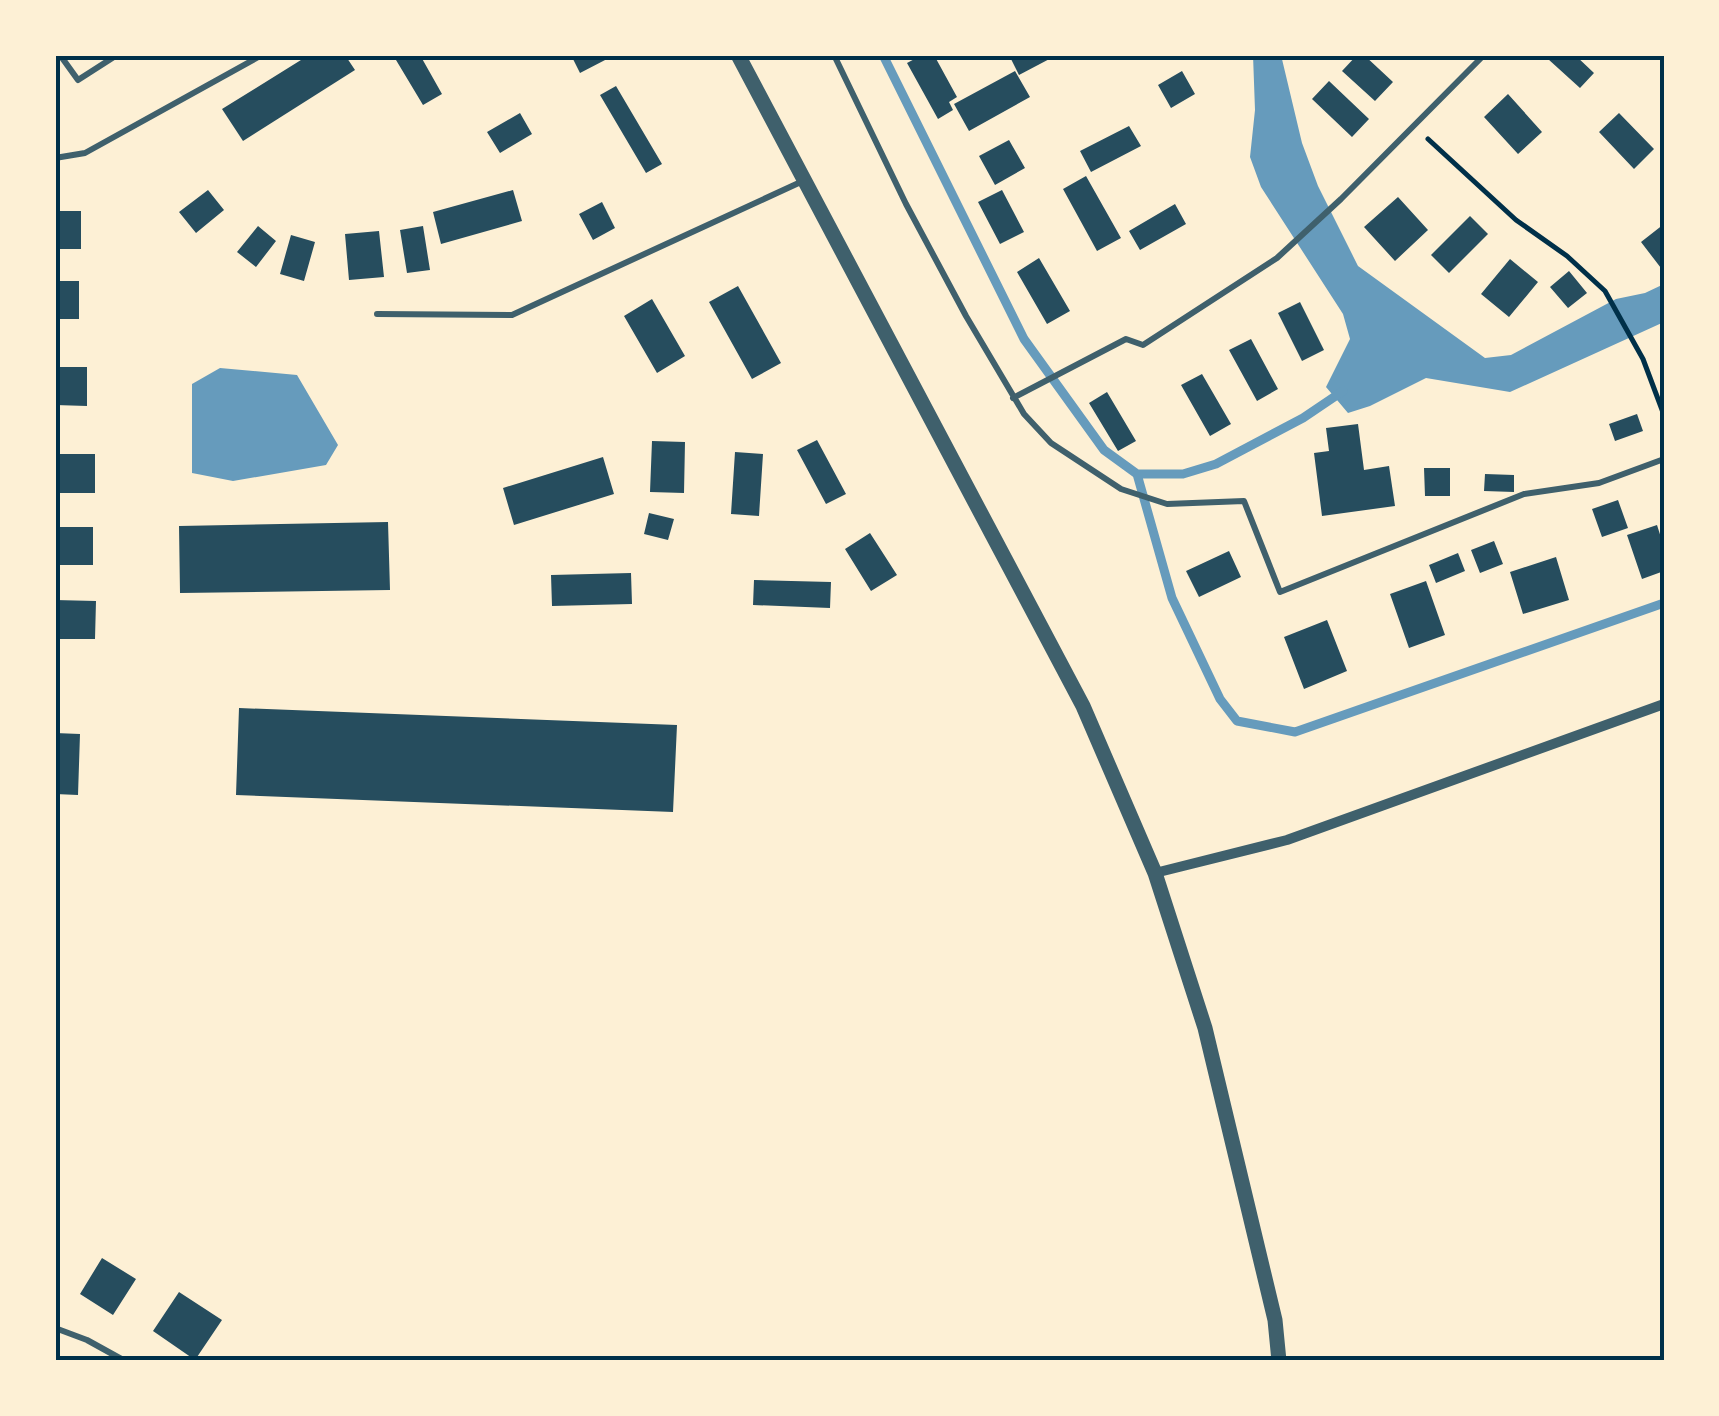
<svg xmlns="http://www.w3.org/2000/svg" width="1719" height="1416" viewBox="0 0 1719 1416" font-family="Lora,serif">
<style>
.water{fill:#669bbc}
.lines{fill:none;stroke-linecap:round;stroke-linejoin:round}
.stream{stroke:#669bbc;stroke-width:9}
.building{fill:#264d5e}
.path{stroke:#003049;stroke-width:5}
.service{stroke:#3f606c;stroke-width:6}
.minor{stroke:#3f606c;stroke-width:10}
.tertiary{stroke:#3f606c;stroke-width:15}
.neatline{fill:none;stroke:#003049;stroke-width:4}
</style>
<rect width="100%" height="100%" fill="#fdf0d5"/>
<path class="water" d="M1253,55H1281L1302,143L1318,186L1358,266L1485,358L1511,355L1616,299L1645,293L1664,284V322L1510,392L1426,378L1370,406L1348,413L1326,387L1350,339L1343,314L1261,187L1250,157L1255,110Z
M220,368L297,375L338,445L326,465L233,481L192,473V384Z"/>
<g class="lines">
<path class="stream" d="M883,55L1024,339L1104,450L1137,474L1172,598L1220,699L1237,721L1295,732L1664,603
M1137,474H1183L1216,464L1303,418L1343,391"/>
</g>
<path class="building" d="M309,55H345L355,70L243,141L222,109Z
M393,55H420L442,94L423,105Z
M571,55H605L607,59L580,73Z
M922,55H934L957,97L949,102L953,110L938,119L907,63Z
M1009,55H1057L1019,75Z
M1357,55H1364L1393,82L1375,101L1342,71Z
M1552,55H1575L1594,73L1580,88L1548,59Z
M1015,71L1030,97L969,131L954,104Z
M1182,71L1195,94L1171,108L1158,85Z
M1329,81L1369,119L1352,137L1312,99Z
M616,86L662,164L646,173L600,95Z
M1508,94L1542,132L1518,154L1484,117Z
M520,113L532,134L500,153L487,132Z
M1619,113L1654,149L1634,169L1599,132Z
M1129,126L1141,146L1091,172L1080,151Z
M1009,140L1025,168L995,185L979,156Z
M1086,176L1121,238L1097,251L1063,189Z
M208,190L224,210L196,233L179,212Z
M513,190L522,221L441,244L433,212Z
M1002,190L1024,232L1000,244L978,202Z
M1398,197L1428,230L1395,261L1364,227Z
M602,202L615,228L593,240L579,214Z
M1175,204L1186,224L1140,250L1129,231Z
M55,211H81V249H55Z
M1470,216L1488,234L1449,273L1431,255Z
M1664,224V272L1641,242Z
M258,226L276,241L256,267L237,252Z
M423,226L430,270L407,273L400,230Z
M379,231L384,277L349,280L345,234Z
M291,235L315,242L304,281L280,274Z
M1039,258L1070,311L1047,324L1017,272Z
M1510,259L1538,282L1509,317L1481,294Z
M1569,271L1587,293L1568,308L1550,287Z
M55,281H79V319H55Z
M738,286L781,363L752,379L709,302Z
M652,299L685,356L657,373L624,316Z
M1300,302L1324,350L1302,361L1278,313Z
M1251,339L1278,389L1257,401L1229,350Z
M55,367H87V406L55,405Z
M1202,374L1231,424L1210,436L1181,385Z
M1107,392L1136,441L1118,451L1089,403Z
M1637,414L1643,431L1615,441L1609,424Z
M1358,424L1364,470L1389,466L1395,506L1322,516L1314,453L1329,451L1326,428Z
M817,440L846,494L826,504L797,450Z
M652,441L685,442L684,493L650,492Z
M735,452L763,454L759,516L731,514Z
M55,454H95V493H55Z
M603,457L614,494L514,525L503,488Z
M1424,468H1450V496H1425Z
M1485,474L1514,475V492L1484,491Z
M1618,500L1628,528L1602,537L1592,509Z
M649,513L674,519L668,540L644,534Z
M388,522L390,590L180,593L179,526Z
M1657,525L1664,547V571L1642,579L1627,535Z
M55,527H93V565H55Z
M870,533L897,575L871,591L845,549Z
M1494,541L1503,564L1480,573L1471,550Z
M1229,551L1241,577L1199,597L1186,571Z
M1458,553L1465,571L1436,583L1429,565Z
M1556,557L1569,600L1523,614L1510,572Z
M631,573L632,604L552,606L551,575Z
M754,580L831,582L830,608L753,605Z
M1426,581L1445,635L1409,648L1390,594Z
M55,600L96,601L95,639H55Z
M1327,620L1347,671L1304,689L1284,637Z
M239,708L677,725L673,812L236,795Z
M55,733L80,734L78,795L55,794Z
M102,1258L136,1279L113,1315L80,1294Z
M179,1292L222,1320L195,1360L153,1331Z"/>
<g class="lines">
<path class="path" d="M1428,139L1516,220L1567,256L1605,291L1643,359L1664,415"/>
<path class="service" d="M60,55L78,80L117,55
M834,55L906,204L966,316L1024,414L1051,443L1121,489L1167,504L1244,501L1280,592L1524,494L1599,483L1664,459
M55,158L85,153L262,55
M377,314L512,315L803,181
M1013,398L1126,339L1143,345L1277,258L1341,199L1484,55
M55,1328L87,1340L125,1361"/>
<path class="minor" d="M1155,873L1287,840L1664,704"/>
<path class="tertiary" d="M738,55L1083,706L1155,873L1205,1028L1275,1320L1279,1361"/>
</g>
<rect width="1719" height="1416" fill="none" stroke="#fdf0d5" stroke-width="115"/>
<rect x="58" y="58" width="1604" height="1300" class="neatline"/>
</svg>
